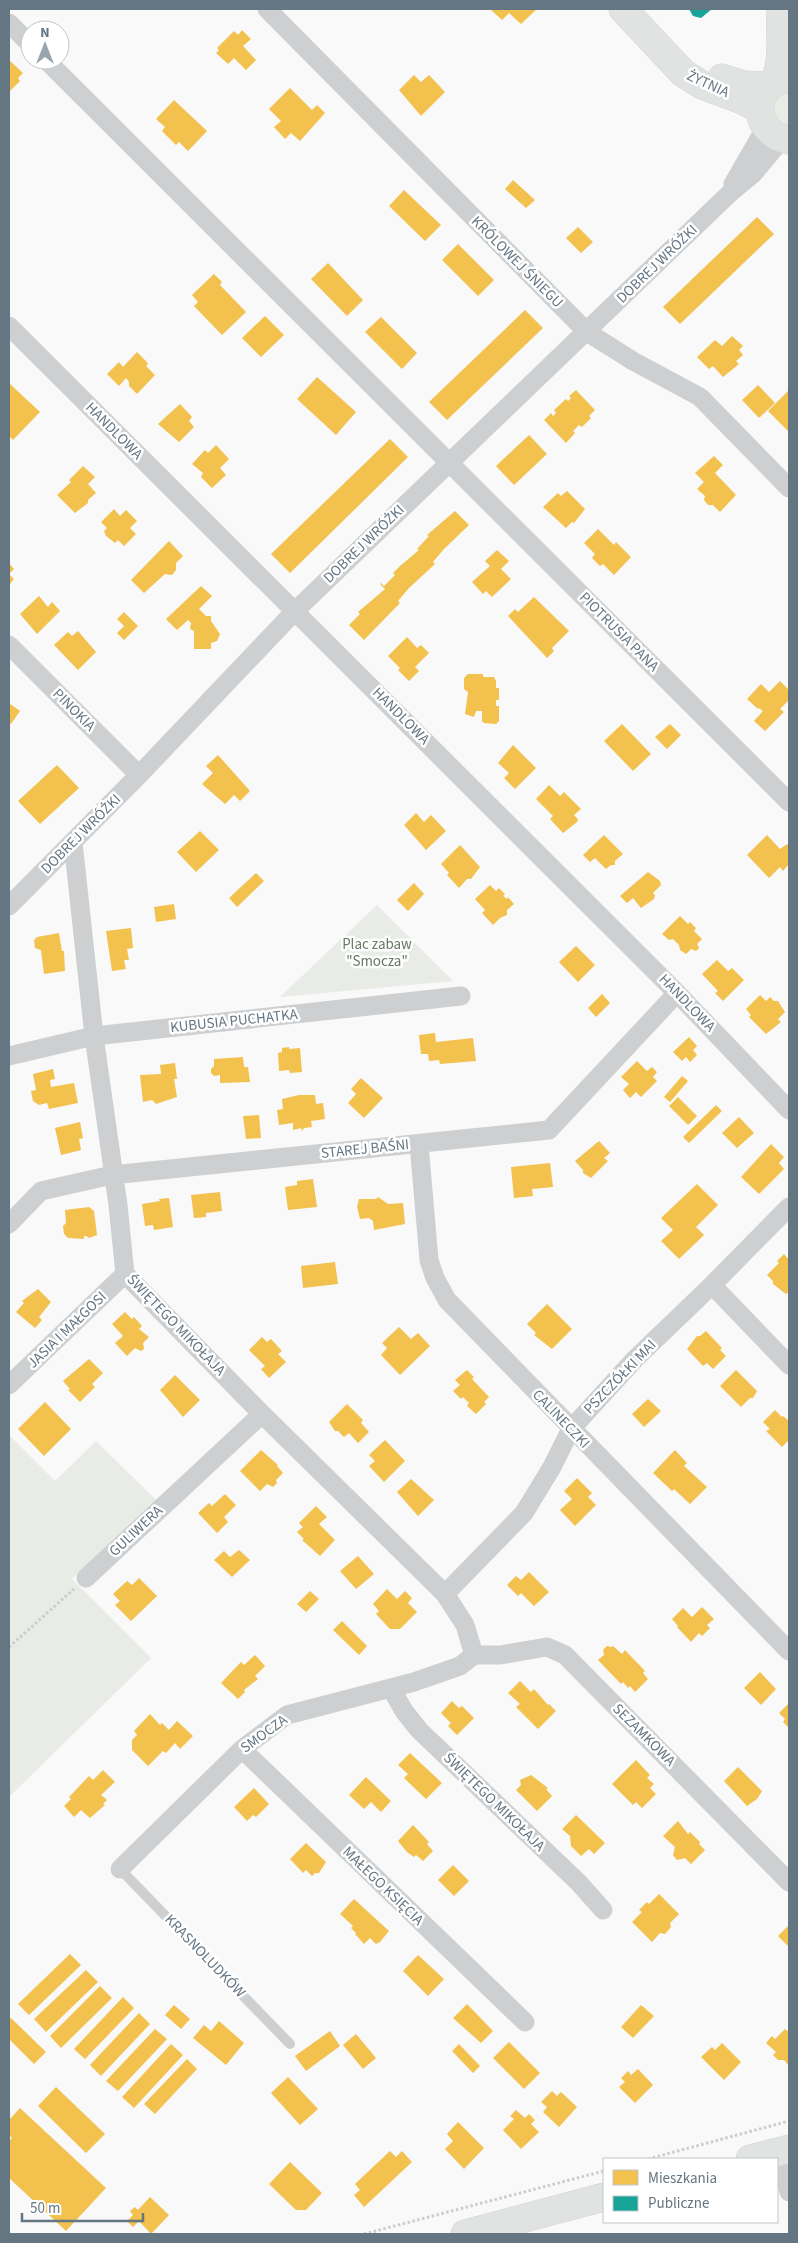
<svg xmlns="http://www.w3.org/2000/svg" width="798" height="2243" viewBox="0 0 798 2243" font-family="'Source Sans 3',sans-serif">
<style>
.green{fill:#e8ebe6}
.homes{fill:#f2c14e}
.public{fill:#17a398}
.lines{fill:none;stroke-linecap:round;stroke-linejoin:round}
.secondary-casing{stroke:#d5d6d7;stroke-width:29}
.primary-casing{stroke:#d5d6d7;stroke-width:29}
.path{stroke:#cbcccd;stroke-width:3;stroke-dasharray:2.5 2.5;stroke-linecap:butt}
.lane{stroke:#cecfd0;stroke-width:10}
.street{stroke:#cecfd0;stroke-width:19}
.secondary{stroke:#e1e2e2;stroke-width:28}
.primary{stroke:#e1e2e2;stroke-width:28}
.labels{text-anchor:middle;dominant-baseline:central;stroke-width:5;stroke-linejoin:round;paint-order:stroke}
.street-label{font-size:15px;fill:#657683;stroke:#fff}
.park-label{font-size:15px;fill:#687a64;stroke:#fff}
</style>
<rect width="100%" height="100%" fill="#f9f9f9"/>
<path class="green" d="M789,90V127C779,125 765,110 775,98C778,95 785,92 789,90Z
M377,905L453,981L280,997Z
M9,1435L55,1481L96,1441L157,1501L72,1579L151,1658L9,1797Z"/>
<path class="homes" d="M490,9H537L521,24L509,13L502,20Z
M242,30L251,39L243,46L256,60L246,70L234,58L228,64L216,53L219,50L217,48L234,31L238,35Z
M9,60L23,73L18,78L20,81L9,92Z
M414,75L421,82L429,75L445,92L421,116L399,90Z
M290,88L312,110L317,105L325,113L300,141L291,133L285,139L274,127L281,121L269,109Z
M174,100L207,131L188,151L179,142L176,145L162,131L165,127L156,119Z
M513,180L535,200L526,208L505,189Z
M404,190L441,225L425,241L389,206Z
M757,217L774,234L680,324L663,307Z
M578,227L593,242L581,253L566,238Z
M458,244L494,280L478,296L442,260Z
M328,263L363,300L347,316L311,279Z
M214,274L222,282L220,285L246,312L222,335L194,306L198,302L192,295Z
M525,310L543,328L447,420L429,402Z
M265,316L284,335L261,357L242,338Z
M381,317L417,353L402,369L365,332Z
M732,336L743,346L739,350L743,355L736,361L739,364L723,377L713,366L709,369L697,357L715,340L722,346Z
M137,352L146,361L148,364L146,366L155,375L137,394L129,386V382L126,378L119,386L107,374L119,362L123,367Z
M317,377L356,412L336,435L297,399Z
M9,383L40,412L13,440L9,436Z
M758,385L775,403L759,418L742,400Z
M576,390L595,410L589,416L591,418L582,427L579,425L573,431L575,433L566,443L544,420L551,413L553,416L556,413L554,410L566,399L568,401L571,398L569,396Z
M788,391L789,392V432L768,411Z
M180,404L192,417L189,421L194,427L179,442L158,424Z
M529,435L547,454L514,485L496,466Z
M390,439L408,457L290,573L271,554Z
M216,445L229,459L220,468L226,475L212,488L201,477L203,473L192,464L205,450L208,453Z
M714,456L723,465L715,473L736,495L720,512L713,505H708L704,500L705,496L697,489L704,482L695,473Z
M83,466L95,477L88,484L96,493L88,500V503L75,513L57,495L71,482L69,480Z
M567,491L585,509L574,523L572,522L566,528L543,507L558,493L561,496Z
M114,509L120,516L126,510L137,521L130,528L136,534L124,546L118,540L115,543L106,536L104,531L107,528L101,522Z
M455,511L469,525L444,549L433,562L435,564L409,588L398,601L400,603L364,640L349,625L360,614L358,612L385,589L380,584L381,583L384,586L395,575L393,573L400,566L419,550L417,549L429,536L427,535Z
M598,529L614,545L616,542L631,557L614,575L603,564L600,566L592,558L595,554L584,543Z
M169,541L183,556L176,563V570L172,575L165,574L144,593L131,580Z
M497,550L509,561L501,569L511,579L492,597L486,591L483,594L472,582L490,566L485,561Z
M9,563L14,569L9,574L14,579L9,585Z
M201,586L212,596L199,609L206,616H211V621L220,634L217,641L211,643V649H194V631L190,629L191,623L188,620L177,630L166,619Z
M39,596L48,607L52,602L60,611L37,634L20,614Z
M534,597L569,631L552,648L554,651L547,658L508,616L515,609L518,612Z
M124,612L138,626L124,640L117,633L124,626L117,619Z
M78,631L96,652L78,670L54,645L68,632L72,636Z
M407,637L417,648L421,645L429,653L415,667L419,671L409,681L398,670L400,668L388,656Z
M468,674H483V677H494L496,681V688H499V700H496V706H499V721L496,724L484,723L482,721V711H476L474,717L465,714L468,692L464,689V678Z
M780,681L789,690V700L780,709L784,712L765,731L754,721L763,711L759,708L758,709L747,699L761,684L769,692Z
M9,703L20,711L11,724L9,723Z
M622,724L651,754L633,771L604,741Z
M670,724L681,735L667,749L655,737Z
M513,745L536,768L515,789L504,778L509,773L498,763Z
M218,755L250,791L240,801L234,795L225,804L202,784L213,773L206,766Z
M57,765L79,788L40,824L18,801Z
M549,785L560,796L564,792L581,809L574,815L578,819L577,822L563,833L550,819L553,816L536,799Z
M416,813L424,822L431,815L446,831L426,850L404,825Z
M200,831L219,850L196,872L177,852Z
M604,835L623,854L615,861V865H611L606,869L595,858L590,862L583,855Z
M767,835L780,849L787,844L789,846V864L783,871L780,867L769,878L747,855Z
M460,845L480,867L471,879H467L459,888L447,875L449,873L441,864Z
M648,872L660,881L661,885L653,893L655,895L654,899L641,908L633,898L627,903L620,896Z
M256,873L264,881L237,907L229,898Z
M414,883L424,894L408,911L397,900Z
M490,885L496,891L499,888L505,894L503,896L507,899L508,897L514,904L507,910V915L500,918L493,925L482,913L485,910L475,899Z
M174,904L176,919L156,922L154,907Z
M680,916L688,924L690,922L696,928L694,931L702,939L697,944L699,948L696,951L691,949L686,954L680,950L679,945L673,939L669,940L662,934Z
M131,928L133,948L127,949L129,960H124L126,969L112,971L106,931Z
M59,933L62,951H64L65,971L44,974L41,950L35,948L34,940L37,937Z
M576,946L595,965L578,982L559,962Z
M717,960L728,971L732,968L744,980L723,1001L715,993L718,991L702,974Z
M602,994L610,1003L596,1017L588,1008Z
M760,995L766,1001L770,997L774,1001H778L785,1012L778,1019L781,1022L766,1034L749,1017L751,1015L746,1009Z
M435,1033L436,1042L473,1038L476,1061L440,1064L439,1060L429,1061L428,1054H421L419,1035Z
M689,1037L697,1046L693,1050L697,1055L690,1062L686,1057L682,1061L673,1052Z
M289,1047V1049L300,1048L302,1072L290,1073L289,1070L279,1071L278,1053L282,1052V1048Z
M243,1057L244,1067H248L250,1082L220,1083V1075L214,1076L211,1073V1069L214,1066V1059Z
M637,1061L647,1071L652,1067L657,1072L653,1077L657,1081L641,1097L636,1092L630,1098L623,1090L629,1084L621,1077Z
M175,1063L177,1079H174L177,1097L156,1104L152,1100L143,1102L140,1075L161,1074L160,1065Z
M53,1069L55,1079L50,1080L51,1087L74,1083L78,1103L49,1109L47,1103L39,1105L33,1101L31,1091L36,1090L33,1074Z
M682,1076L688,1081L670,1102L664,1097Z
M361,1078L383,1098L364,1118L348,1103L356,1094L351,1089Z
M299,1095H315L316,1104L323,1103L325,1119L311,1121L312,1127L304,1128L302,1131L301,1128L293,1130V1123L279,1125L277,1110L283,1109L282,1099Z
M678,1097L697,1116L688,1125L669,1106Z
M716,1105L722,1111L689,1143L683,1137Z
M259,1115L261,1138L246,1139L243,1116Z
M739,1117L754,1133L737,1148L722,1133Z
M80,1122L83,1138L79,1139L81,1150L61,1155L55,1128Z
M599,1141L610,1153L604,1158L608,1161L591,1178L583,1173V1170L575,1161Z
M771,1144L784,1157L779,1163L784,1169L759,1194L741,1177Z
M550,1163L553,1187L532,1189L533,1196L514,1198L511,1167Z
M313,1179L317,1207L288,1210L285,1187L297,1185V1181Z
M697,1184L718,1205L696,1227L704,1235L679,1259L661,1241L673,1230L661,1218Z
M220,1192L222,1211L206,1213V1217L194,1218L191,1195Z
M378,1197L388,1204L403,1203L405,1224L374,1230L373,1221L369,1218L360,1219L357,1207L359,1199H376Z
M169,1198L173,1227L154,1230L153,1225L145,1226L142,1204L160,1201L159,1199Z
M89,1207L94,1211L97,1235L89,1238L86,1236H84V1239L68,1238L64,1234L63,1226L66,1223L65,1210Z
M784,1254L789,1260V1292L786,1294L773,1284V1281L767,1275L779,1263L777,1261Z
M335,1262L338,1284L303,1288L301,1266Z
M38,1289L51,1302L39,1317L42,1320L35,1328L16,1312L24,1303L22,1301Z
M547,1304L572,1329L552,1349L534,1335L536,1333L527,1324Z
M125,1312L132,1319L134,1317L142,1326L139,1329L149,1337L143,1343L144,1349L141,1351L135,1348L127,1356L115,1343L123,1336L112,1324Z
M399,1327L411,1339L418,1333L430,1346L400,1375L381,1355L387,1348L382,1343Z
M706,1331L722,1348L720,1350L726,1356L713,1369L707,1363L703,1366L687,1349L697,1336H700Z
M262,1337L267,1342L271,1339L282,1351L278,1354L286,1362L269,1378L261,1369L265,1366L249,1350Z
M89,1359L103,1373L92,1384L95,1387L80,1402L68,1390L70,1389L63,1381Z
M467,1370L474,1377L472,1379L489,1397L484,1402L486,1404L476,1414L467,1406L469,1403L463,1397L461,1399L453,1391L460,1385L455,1380Z
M736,1370L757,1391L753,1398H750L741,1407L720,1386Z
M175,1375L200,1400L183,1417L160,1390Z
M648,1399L661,1411L644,1427L632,1414Z
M45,1402L71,1429L44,1456L18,1429Z
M347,1404L363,1420L361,1423L369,1432L358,1443L349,1433L344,1437L338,1431H335L329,1422Z
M775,1410L782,1417L783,1416L788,1420L789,1419V1440L782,1447L766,1431L770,1429L763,1422Z
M385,1440L405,1461L384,1482L369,1466L375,1461L369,1455Z
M261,1450L278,1465L277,1466L283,1473L276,1480L277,1483L273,1487L267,1484L260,1491L240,1471Z
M675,1450L687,1463L684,1466L707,1487L690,1504L674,1489L672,1491L653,1473Z
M577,1478L592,1493L588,1497L596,1505L575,1526L560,1510L572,1499L564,1491Z
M411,1479L434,1500L418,1516L397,1492Z
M225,1494L236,1505L224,1517L228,1522L217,1533L198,1513L209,1503L212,1506Z
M316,1506L327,1517L319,1524L335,1540L320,1556L302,1540L304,1539L297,1532L303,1527L299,1523Z
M239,1550L250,1560L232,1577L214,1560L224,1551L230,1557Z
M358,1556L374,1574L356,1589L340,1571Z
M529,1572L549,1592L534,1606L521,1593L518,1596L507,1585L516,1576L521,1580Z
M139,1578L157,1596L131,1621L115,1605L120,1601L113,1594L127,1581L132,1585Z
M387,1589L397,1599L405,1591L412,1598L408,1603L417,1612L400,1629H390L376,1614L379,1611L373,1604Z
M310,1591L319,1599L306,1612L297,1604Z
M702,1607L714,1619L707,1625L710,1628L702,1636L699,1633L691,1642L677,1627L678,1626L672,1619L683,1608L692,1617Z
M342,1621L367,1646L359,1655L333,1630Z
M607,1646L611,1647L613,1646L622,1654L625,1650L645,1671L643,1673L648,1679L635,1692L630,1686L628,1688L623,1682L621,1684L598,1660L604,1655L603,1650Z
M255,1655L265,1666L255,1676L258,1679L244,1690L245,1692L238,1699L221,1683L241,1662L244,1665Z
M760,1672L776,1689L761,1705L744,1688Z
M520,1681L531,1692L534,1689L548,1705L549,1704L556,1711L538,1729L516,1707L520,1704L508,1693Z
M452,1701L459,1708L462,1706L474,1718L457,1735L448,1726L451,1723L441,1713Z
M789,1703V1728L783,1722L785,1719L779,1713Z
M150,1714L160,1725L162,1723L169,1730L177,1721L193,1736L180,1749L175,1743L166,1753L163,1751L148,1766L132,1750V1740L137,1735L134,1731Z
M410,1753L442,1783L426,1799L404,1778L408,1774L398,1765Z
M636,1760L650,1775L647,1778L654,1784L650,1788L656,1794L642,1808L636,1802L633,1805L612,1784Z
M738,1767L762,1791L757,1799L747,1806L724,1781Z
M103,1770L115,1782L101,1795L107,1800L103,1804L105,1805L90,1818L81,1810L74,1817L64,1806L71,1799L69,1797L89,1776L93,1780Z
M531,1775L548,1788L546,1789L552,1796L537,1811L516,1790L521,1785L520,1780Z
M366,1777L391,1801L381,1812L371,1802L364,1809L349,1795Z
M254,1788L269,1804L256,1817L253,1815L247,1821L234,1807Z
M576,1815L605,1843L594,1854L589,1849L581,1856L571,1846L570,1836L562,1829Z
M678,1821L688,1834L690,1832L700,1842L699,1844L705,1850L691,1864L685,1858L677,1860L673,1855L675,1847L663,1836Z
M413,1825L429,1842L427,1844L433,1851L423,1861L416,1855L414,1857L407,1852L398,1841Z
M306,1843L326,1862L319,1873H315L312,1876L306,1870L303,1873L290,1859Z
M453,1865L469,1881L454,1896L438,1880Z
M659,1894L679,1914L670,1923L671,1927L665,1934L660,1933L652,1942L632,1922L642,1912L639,1910L647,1902L649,1904Z
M354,1899L389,1931L380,1942L376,1944L370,1938L364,1944L355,1934L356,1933L351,1928L353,1926L340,1914Z
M789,1925V1947L778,1936Z
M70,1954L81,1965L29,2015L18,2004Z
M418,1955L444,1979L428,1996L403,1971Z
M86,1970L98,1982L46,2032L34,2019Z
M100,1986L112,1998L61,2048L50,2036Z
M123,1997L134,2008L85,2059L74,2049Z
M467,2004L493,2031L481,2043L453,2018Z
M174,2005L190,2019L181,2029L165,2015Z
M641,2005L654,2016L633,2038L621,2027Z
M139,2013L150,2024L101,2076L90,2065Z
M11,2018L46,2052L34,2064L9,2039V2020Z
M219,2021L244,2043L226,2065L193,2038L204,2025L211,2031Z
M155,2029L167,2039L118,2091L106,2081Z
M785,2029L789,2032V2066L784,2060H778L773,2055L776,2052L766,2043L772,2036L775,2039Z
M330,2031L340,2046L306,2071L295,2056Z
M356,2034L376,2058L363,2069L343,2045Z
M509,2042L540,2073L524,2089L493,2058Z
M722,2043L741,2062L724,2080L701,2057L712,2047L715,2050Z
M171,2044L183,2055L134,2108L122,2097Z
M459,2044L480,2066L473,2073L452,2051Z
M187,2059L197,2069L155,2114L144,2104Z
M638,2069L653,2085L635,2103L619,2087L625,2082L621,2078L628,2071L631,2075Z
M288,2077L318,2109L300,2125L271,2093Z
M56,2087L105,2134L86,2153L38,2106Z
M552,2091L557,2096L561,2092L577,2107L559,2127L543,2112L547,2107L541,2102Z
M20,2108L106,2188L66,2231L9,2178V2141L12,2138L9,2135V2120Z
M516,2110L525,2118L529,2114L535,2120L531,2124L539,2132L521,2149L503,2130L514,2119L510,2116Z
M458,2122L484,2148L464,2169L445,2149L453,2141L447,2134Z
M390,2151L396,2157L402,2151L412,2162L364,2207L354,2195L360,2190L355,2184Z
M290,2162L322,2193L306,2210H296L269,2184Z
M150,2197L169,2215L151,2234L139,2221L133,2227L127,2221L133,2215L130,2211L135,2207L138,2210Z"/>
<path class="public" d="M689,9H712L701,18L693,16Z"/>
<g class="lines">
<g class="secondary-casing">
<path id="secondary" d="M623,9L683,73L702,85L742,100L760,109
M722,78L744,85L769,86
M789,78C750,83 750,133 789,140
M774,83C785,60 779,33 781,9"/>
</g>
<g class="primary-casing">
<path id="primary" d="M750,2159L789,2149
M465,2234L604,2197"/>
</g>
<path class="path" d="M9,1647L74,1589
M648,2159L789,2121
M364,2234L604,2171"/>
<path class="lane" d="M120,1869L290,2044"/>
<path class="street" d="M267,9L587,332L633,361L700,397L789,488
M9,23L30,44
M46,60L789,802
M733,184L766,127
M9,326L677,993L789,1110
M9,645L139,775
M73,842L94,1036L118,1205L125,1274L262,1414L445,1594L465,1625L474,1655
M9,906L139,775L295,611L730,193L753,174L782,139
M9,1056L94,1036L461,996
M419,1144L429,1260L435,1278L447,1300L789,1651
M9,1224L41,1191L112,1175L549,1130L677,993
M712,1285L789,1365
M9,1385L125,1274
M86,1578L262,1414
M445,1594L524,1513L552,1467L571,1429L635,1359L712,1285L789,1207
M474,1655H500L547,1647L565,1655L789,1882
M391,1688L404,1711L419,1730L579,1883L603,1910
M242,1749L525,2022
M120,1869L242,1749L287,1715L414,1682L460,1666L474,1655
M777,2152L789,2192"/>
<use href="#secondary" class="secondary"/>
<use href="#primary" class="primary"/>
</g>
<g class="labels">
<g class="street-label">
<text transform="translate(708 84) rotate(25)">ŻYTNIA</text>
<text transform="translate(517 262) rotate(45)">KRÓLOWEJ ŚNIEGU</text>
<text transform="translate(657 264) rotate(-44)">DOBREJ WRÓŻKI</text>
<text transform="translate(114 431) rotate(45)">HANDLOWA</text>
<text transform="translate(364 544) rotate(-44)">DOBREJ WRÓŻKI</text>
<text transform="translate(619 632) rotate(45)">PIOTRUSIA PANA</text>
<text transform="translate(74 710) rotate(45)">PINOKIA</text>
<text transform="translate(401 716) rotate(45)">HANDLOWA</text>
<text transform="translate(81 834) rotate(-45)">DOBREJ WRÓŻKI</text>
<text transform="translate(687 1003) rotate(46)">HANDLOWA</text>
<text transform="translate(234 1021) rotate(-6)">KUBUSIA PUCHATKA</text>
<text transform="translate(365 1149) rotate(-6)">STAREJ BAŚNI</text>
<text transform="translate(176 1325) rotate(46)">ŚWIĘTEGO MIKOŁAJA</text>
<text transform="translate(67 1330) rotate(-44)">JASIA I MAŁGOSI</text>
<text transform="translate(620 1377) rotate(-46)">PSZCZÓŁKI MAI</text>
<text transform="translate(561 1419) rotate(46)">CALINECZKI</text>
<text transform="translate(136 1531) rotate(-43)">GULIWERA</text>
<text transform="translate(264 1734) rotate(-36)">SMOCZA</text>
<text transform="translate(644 1735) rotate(45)">SEZAMKOWA</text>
<text transform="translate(494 1802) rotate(44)">ŚWIĘTEGO MIKOŁAJA</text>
<text transform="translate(383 1886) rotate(44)">MAŁEGO KSIĘCIA</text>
<text transform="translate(205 1956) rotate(46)">KRASNOLUDKÓW</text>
</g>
<g class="park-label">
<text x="377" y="944">Plac zabaw<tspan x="377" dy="17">"Smocza"</tspan></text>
</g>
</g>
<rect width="798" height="2243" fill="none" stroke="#657683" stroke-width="20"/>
<rect x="603" y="2158" width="175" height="65" fill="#ffffff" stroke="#c1c8cd"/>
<rect x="613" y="2170" width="25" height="15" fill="#f2c14e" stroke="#c1c8cd"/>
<text x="648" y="2183" font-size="15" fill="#657683">Mieszkania</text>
<rect x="613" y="2196" width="25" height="15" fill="#17a398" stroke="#c1c8cd"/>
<text x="648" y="2208" font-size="15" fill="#657683">Publiczne</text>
<g transform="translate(45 45)"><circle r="24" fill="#ffffff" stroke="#c1c8cd"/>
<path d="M0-4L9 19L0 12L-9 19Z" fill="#99a4ac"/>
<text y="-8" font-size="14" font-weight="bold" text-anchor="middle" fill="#657683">N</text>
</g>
<path d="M22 2213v8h121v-8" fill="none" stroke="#657683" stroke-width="2.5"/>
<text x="30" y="2213" font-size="15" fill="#657683" stroke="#ffffff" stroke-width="4" paint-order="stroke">50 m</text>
</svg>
